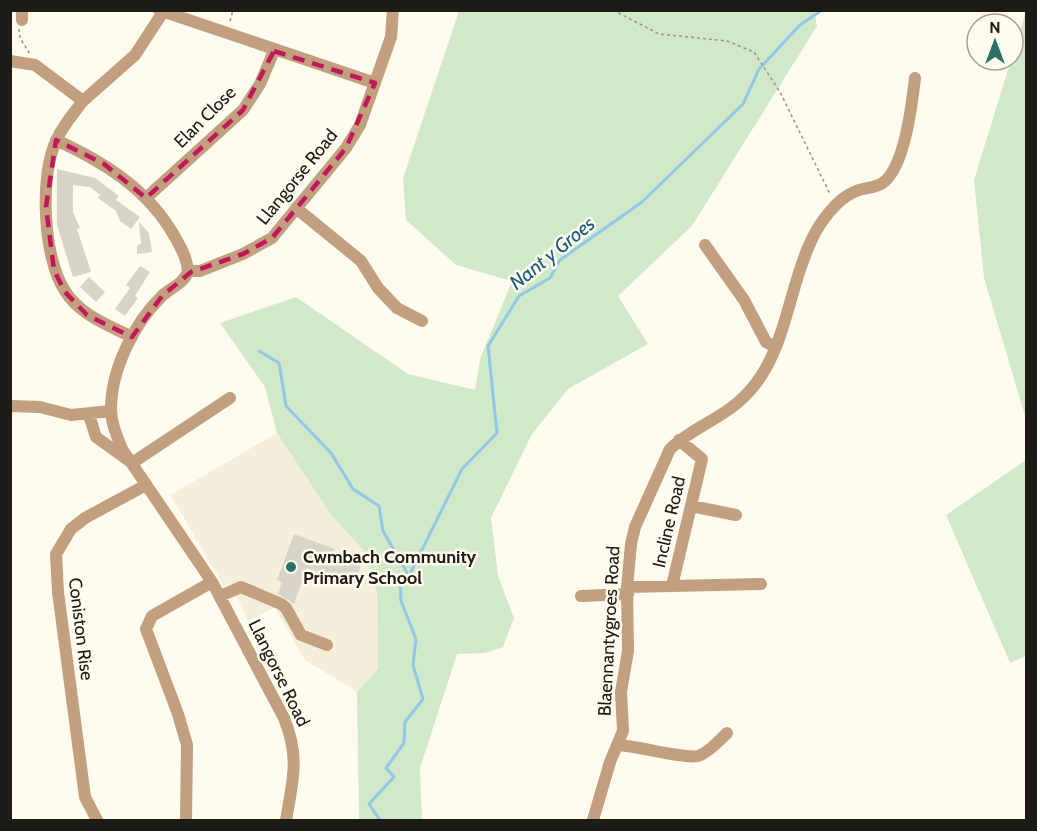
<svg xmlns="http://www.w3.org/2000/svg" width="1037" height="831" viewBox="0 0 1037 831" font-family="Cabin,sans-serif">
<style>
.built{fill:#f5eedb}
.green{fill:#d1e9c8}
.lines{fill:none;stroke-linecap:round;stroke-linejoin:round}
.stream{stroke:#91c7e7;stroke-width:3}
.building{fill:#d8d4c8}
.path{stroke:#96938a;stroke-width:1.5;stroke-dasharray:3 3;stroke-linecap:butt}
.minor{stroke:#c19f7f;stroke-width:12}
.marked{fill:none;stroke:#c2185b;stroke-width:4.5;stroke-dasharray:12 8;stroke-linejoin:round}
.poi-dot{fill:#2d7267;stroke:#fffbef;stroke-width:2}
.labels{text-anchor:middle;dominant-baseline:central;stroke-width:5;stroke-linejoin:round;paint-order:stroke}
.street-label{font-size:18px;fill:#1c1b16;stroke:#fffbef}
.poi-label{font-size:18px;font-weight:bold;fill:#1c1b16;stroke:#fffbef;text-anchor:start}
.water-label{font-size:20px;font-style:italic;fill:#1a5a7a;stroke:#fffbef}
</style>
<rect width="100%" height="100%" fill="#fffbef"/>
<path class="built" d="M277,433L332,516L365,552L377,593L378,669L357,692L305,660L275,607L248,621L230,583L224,586L170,495Z"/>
<path class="green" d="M459,11L814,10L817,26L692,226L618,296L648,344L568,389L532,434L491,518L498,576L514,618L503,647L485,653L457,654L420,768L422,820H359L357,692L378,669L377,593L365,552L332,516L277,433L265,387L220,323L296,297L408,374L475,390L480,359L512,281L456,265L406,220L403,178Z
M1026,11V419L984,278L974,180Z
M1026,460V656L1010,663L946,515Z"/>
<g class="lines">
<path class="stream" d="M259,351L279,363L286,406L331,453L353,489L379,506L383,531L409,576L400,579L401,601L416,639L413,665L423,699L405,722L404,743L386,768L394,777L369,804L380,820
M409,576L462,469L497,433L488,346L519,296L550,278L560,260L642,202L743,104L759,69L800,25L822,10"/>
</g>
<path class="building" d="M57,169L95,178L119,196L116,200L140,217L131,229L120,221L116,211L98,198L100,195L90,187L73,185V212L80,228L77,229L91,272L73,277L57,225Z
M139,222L149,233L152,252L137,254V245L141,244Z
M140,266L150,272L135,296L138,298L125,316L115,309L130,288L126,285Z
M89,277L105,292L96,302L80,287Z
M294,534L335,549L332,555L361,565L354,585L307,568L294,604L278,594L282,582L277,580Z"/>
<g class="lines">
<path class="path" d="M613,10L659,34L727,41L754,52L780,92L830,194
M230,21L233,10
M19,29L20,38L30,54"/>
<path class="minor" d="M22,10V20
M159,10L375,83
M10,61L35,65L83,101C74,113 63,125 57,139C39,174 43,258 65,291C80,315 108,325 132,337
M83,101L135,55L163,12
M56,140C104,162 148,189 175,237C181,248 187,258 188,271
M146,198L243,110L260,84L274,51
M296,208L361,261L378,288L397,308L422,321
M705,245L744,300L766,342L775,347
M188,271C185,283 170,288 162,296C134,323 111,370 111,409C111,423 117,436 122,449L212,582L284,718C300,758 293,779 286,820
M188,271H200L243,254L272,238L346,148L360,125L391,37L393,10
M10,406L40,407L71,415L111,411
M89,415L96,437L132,463L230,398
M691,506L736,515
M672,586L702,459L679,440
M627,587L761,584
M220,596L241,587L281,604L286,608L301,635L327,645
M581,596L628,594
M619,745C637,746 684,759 698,756C708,753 720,740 727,733
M97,820L85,797L58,592L56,554L71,529L85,518L146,485
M186,820L187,745L178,714L146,629L152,616L212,582
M593,820L610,762L623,731L621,692L628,651L627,587L631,544L635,527L670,449C696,424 728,418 753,387C787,346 789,285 812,239C820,222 837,199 854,192C864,187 875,189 884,182C905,165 912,104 915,78"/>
</g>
<path class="marked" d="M274,51L375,83L346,148L272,238L243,254L191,272L162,296L132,337L87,315L65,292L54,270L46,207L56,140L104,164L146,198L243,110Z"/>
<circle class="poi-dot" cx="291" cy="567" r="6"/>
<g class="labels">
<g class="street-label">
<text transform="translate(205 117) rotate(-45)">Elan Close</text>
<text transform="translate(297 177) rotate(-51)">Llangorse Road</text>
<text transform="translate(669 522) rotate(-77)">Incline Road</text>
<text transform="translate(81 629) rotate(83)">Coniston Rise</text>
<text transform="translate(609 631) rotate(-87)">Blaennantygroes Road</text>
<text transform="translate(279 673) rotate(64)">Llangorse Road</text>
</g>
<g class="poi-label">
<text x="303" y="557">Cwmbach Community<tspan x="303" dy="21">Primary School</tspan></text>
</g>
<g class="water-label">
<text transform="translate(552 253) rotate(-39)">Nant y Groes</text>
</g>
</g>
<rect width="1037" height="831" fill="none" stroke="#1c1b16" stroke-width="24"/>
<g transform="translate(995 42)"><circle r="28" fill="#fffbef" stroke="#a4a198" stroke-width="1.5"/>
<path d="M0-4.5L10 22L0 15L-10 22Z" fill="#2d7267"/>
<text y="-9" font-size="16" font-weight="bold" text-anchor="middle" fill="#1c1b16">N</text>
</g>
</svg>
